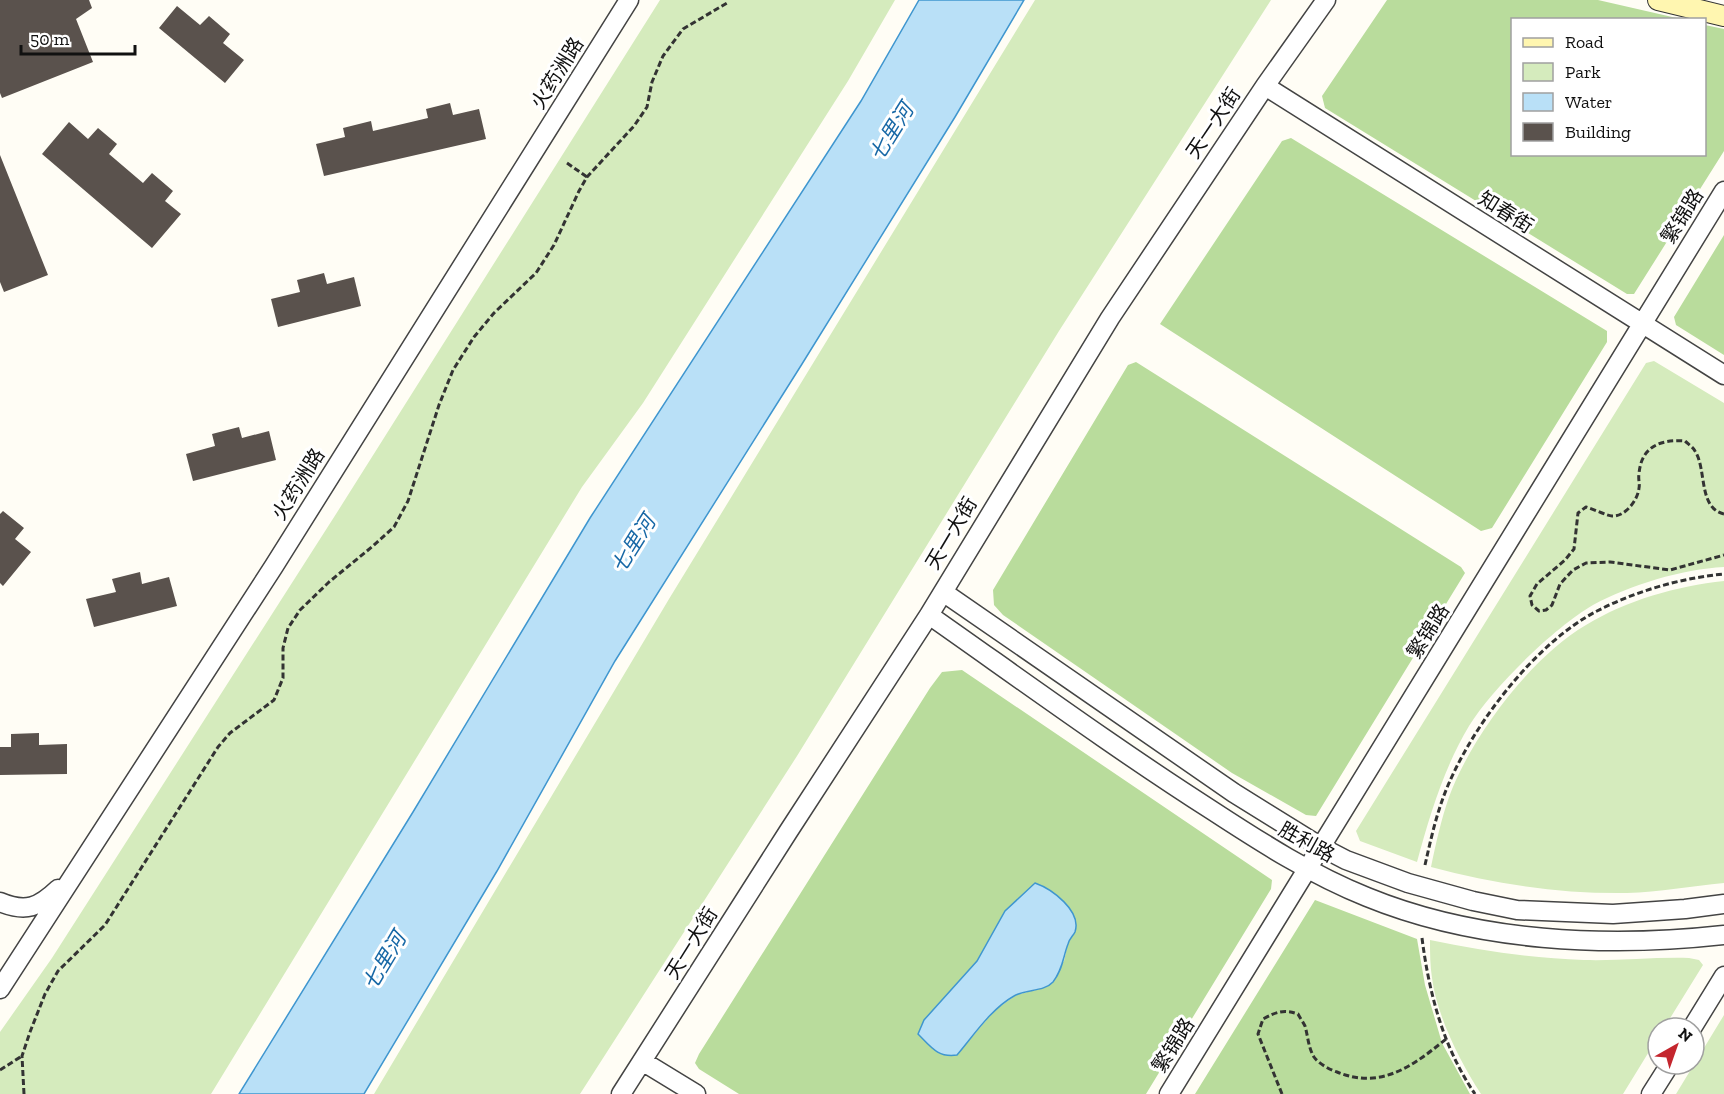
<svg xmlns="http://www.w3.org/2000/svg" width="1724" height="1094" viewBox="0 0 1724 1094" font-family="'Zilla Slab','Noto Sans SC',serif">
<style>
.green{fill:#d5ebbd}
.forest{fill:#b9dc9c;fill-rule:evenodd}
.water{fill:#b9e0f7;stroke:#3f96cf;stroke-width:1.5}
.building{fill:#5a524d}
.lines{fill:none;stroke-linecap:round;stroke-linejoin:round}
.tertiary-casing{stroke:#444;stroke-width:21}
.secondary-casing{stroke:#333;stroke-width:22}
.path{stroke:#333;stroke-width:3;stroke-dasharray:6 3;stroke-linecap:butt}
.tertiary{stroke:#fff;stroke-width:18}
.secondary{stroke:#fff6b0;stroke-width:20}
.labels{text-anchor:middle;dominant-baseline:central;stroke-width:6;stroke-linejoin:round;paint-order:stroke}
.street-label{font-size:20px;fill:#111;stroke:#fff}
.water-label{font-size:21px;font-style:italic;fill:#1768a6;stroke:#fff}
</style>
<rect width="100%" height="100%" fill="#fffdf5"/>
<path class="green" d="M660,0H895L848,81L643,403L582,487L211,1094H0V1032L52,958L336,514Z
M1035,0H1271L1059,331L797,756L580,1094H374L669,599Z
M1654,361L1724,403V567C1682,569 1630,585 1593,605C1555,627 1492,688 1469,726C1444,768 1430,814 1417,862L1360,841L1356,831L1646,363Z
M1724,581V883C1692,886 1659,892 1627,893C1561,894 1495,884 1431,867C1436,843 1441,820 1449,797C1471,737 1531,657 1586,625C1627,600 1677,586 1724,581Z
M1430,940C1481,951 1532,958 1584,960C1619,961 1654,957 1689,958L1699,960L1703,965L1664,1028H1658V1037L1623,1094H1481C1460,1062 1437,1016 1432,978C1430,965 1430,953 1430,940Z
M1724,1015V1094H1676Z"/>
<path class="forest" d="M1387,0H1598L1681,19L1512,20V154H1704L1705,25L1724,29V151L1634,294H1627L1325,108L1322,96Z
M1291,138L1607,331V342L1492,528L1481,531L1160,324L1282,141Z
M1724,235V355L1676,325L1674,317Z
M1136,362L1461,567L1465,573L1316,816L1306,815L1232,773L1003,615L994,605L993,590L1128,365Z
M962,670L1272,880L1271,889L1146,1094H739L699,1069L695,1063L699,1054L930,688L942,672ZM1005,911L1075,932L1068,943L1064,961L1039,989L1016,995L994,1011L957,1055L924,1020L977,961Z
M1315,900L1417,939L1425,985L1442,1043L1470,1094H1195Z"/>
<path class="water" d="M919,0H1024L955,117L802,364L615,661L497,871L364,1094H239L413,812L590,518L861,101Z
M1035,883C1052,889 1082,911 1075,932C1073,936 1069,939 1068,944C1063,957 1063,969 1053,982C1044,992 1025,989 1014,996C991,1009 974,1035 957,1055C938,1058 931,1047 918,1034L924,1020L977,961L1005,911Z"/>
<path class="building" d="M0,0H89L92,8L76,19L93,62L2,98L0,93Z
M177,6L200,25L209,16L230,34L223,43L244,60L225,83L159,28Z
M450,103L453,115L479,109L486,139L324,176L316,144L345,137L343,128L371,121L373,131L428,118L426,109Z
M69,122L88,139L98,128L117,144L109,154L143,183L152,173L173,191L165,201L181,214L152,248L42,154Z
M0,155L48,275L4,292L0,282Z
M324,273L327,284L354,277L361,306L278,327L271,299L300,292L297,280Z
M239,427L242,438L269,431L276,460L193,481L186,454L215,446L212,434Z
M3,511L24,528L15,539L31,552L3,586L0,583V514Z
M140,572L142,584L169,577L177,606L94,627L86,599L116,592L112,579Z
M39,733V745L67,744V774L0,775V747H11V734Z"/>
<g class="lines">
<g class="tertiary-casing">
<path id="tertiary" d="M1265,86L1724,375
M943,592L1234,793L1321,847L1346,860L1408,883L1473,901L1517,910L1613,914L1685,909L1724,904
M929,615C1023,681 1116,749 1213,811C1262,843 1312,875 1367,897C1477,942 1607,948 1724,935
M0,902C26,913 39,907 58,889
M0,989L274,566L629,0
M1692,1028L1724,976
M642,1061L696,1094
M621,1094L788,832L929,615L1110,318L1265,86L1326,0
M1169,1094L1724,191
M1651,1094L1670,1064"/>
</g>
<g class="secondary-casing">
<path id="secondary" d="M1658,0L1724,16"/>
</g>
<path class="path" d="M567,163L587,177
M1724,514C1698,508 1707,470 1695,451C1693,447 1688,444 1685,441C1660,439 1641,447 1639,474C1638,479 1640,484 1639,488C1638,500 1625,517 1612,516C1607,516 1594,509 1586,507L1578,513L1574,549L1565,560L1537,584L1530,596L1532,605L1539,611L1546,610L1552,605L1560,584L1573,570L1586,563L1610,562L1670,570L1724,555
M1425,865C1430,843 1435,820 1443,798C1467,732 1533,644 1597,611C1636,591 1681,578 1724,574
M1422,938C1429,993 1443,1047 1475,1094
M0,1070L22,1056
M24,1094L22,1056L30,1032L45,994L58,971L105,925L218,747L230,733L274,700L283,678V648L288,628L300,610L329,582L373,546L394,527L408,501L439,405L453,370L474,337L494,313L536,273L554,245L579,191L587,177L634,126L647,107L652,82L663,56L683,29L727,3
M1282,1094L1258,1034L1263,1019C1276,1012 1284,1009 1298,1014C1300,1018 1303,1022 1305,1026C1308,1036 1308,1047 1314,1057C1318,1063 1330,1070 1337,1072C1381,1090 1413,1066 1446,1039"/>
<use href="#tertiary" class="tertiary"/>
<use href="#secondary" class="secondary"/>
</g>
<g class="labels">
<g class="street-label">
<text transform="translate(557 73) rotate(-58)">火药洲路</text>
<text transform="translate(1213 123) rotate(-56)">天一大街</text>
<text transform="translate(1506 212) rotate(32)">知春街</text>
<text transform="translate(1682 216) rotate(-58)">繁锦路</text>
<text transform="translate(298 484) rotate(-58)">火药洲路</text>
<text transform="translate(951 533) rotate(-59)">天一大街</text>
<text transform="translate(1428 631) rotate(-58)">繁锦路</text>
<text transform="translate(1307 842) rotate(29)">胜利路</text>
<text transform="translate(691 943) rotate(-58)">天一大街</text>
<text transform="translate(1173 1045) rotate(-58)">繁锦路</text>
</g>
<g class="water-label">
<text transform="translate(891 132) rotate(-58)">七里河</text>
<text transform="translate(633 544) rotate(-58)">七里河</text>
<text transform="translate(384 961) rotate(-59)">七里河</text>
</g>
</g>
<rect x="1511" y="18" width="195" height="138" fill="#ffffff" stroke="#a0a0a0" stroke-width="1.5"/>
<rect x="1523" y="38" width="30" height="9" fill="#fff6b0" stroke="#a0a0a0" stroke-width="1.5"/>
<text x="1565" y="48" font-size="18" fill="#111111">Road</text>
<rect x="1523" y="63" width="30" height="18" fill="#d5ebbd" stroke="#a0a0a0" stroke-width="1.5"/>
<text x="1565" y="78" font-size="18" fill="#111111">Park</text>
<rect x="1523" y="93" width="30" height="18" fill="#b9e0f7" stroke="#a0a0a0" stroke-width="1.5"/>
<text x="1565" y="108" font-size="18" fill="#111111">Water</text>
<rect x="1523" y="123" width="30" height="18" fill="#5a524d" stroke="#a0a0a0" stroke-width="1.5"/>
<text x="1565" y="138" font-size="18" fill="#111111">Building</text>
<g transform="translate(1676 1046) rotate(40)"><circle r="28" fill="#ffffff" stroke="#a0a0a0" stroke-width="1.5"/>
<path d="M0-4.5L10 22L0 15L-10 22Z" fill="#c4262e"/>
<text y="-9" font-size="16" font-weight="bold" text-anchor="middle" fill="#111111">N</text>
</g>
<path d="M21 45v9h114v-9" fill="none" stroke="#111111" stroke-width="3"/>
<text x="30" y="45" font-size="18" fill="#111111" stroke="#ffffff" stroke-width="4.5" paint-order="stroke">50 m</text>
</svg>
